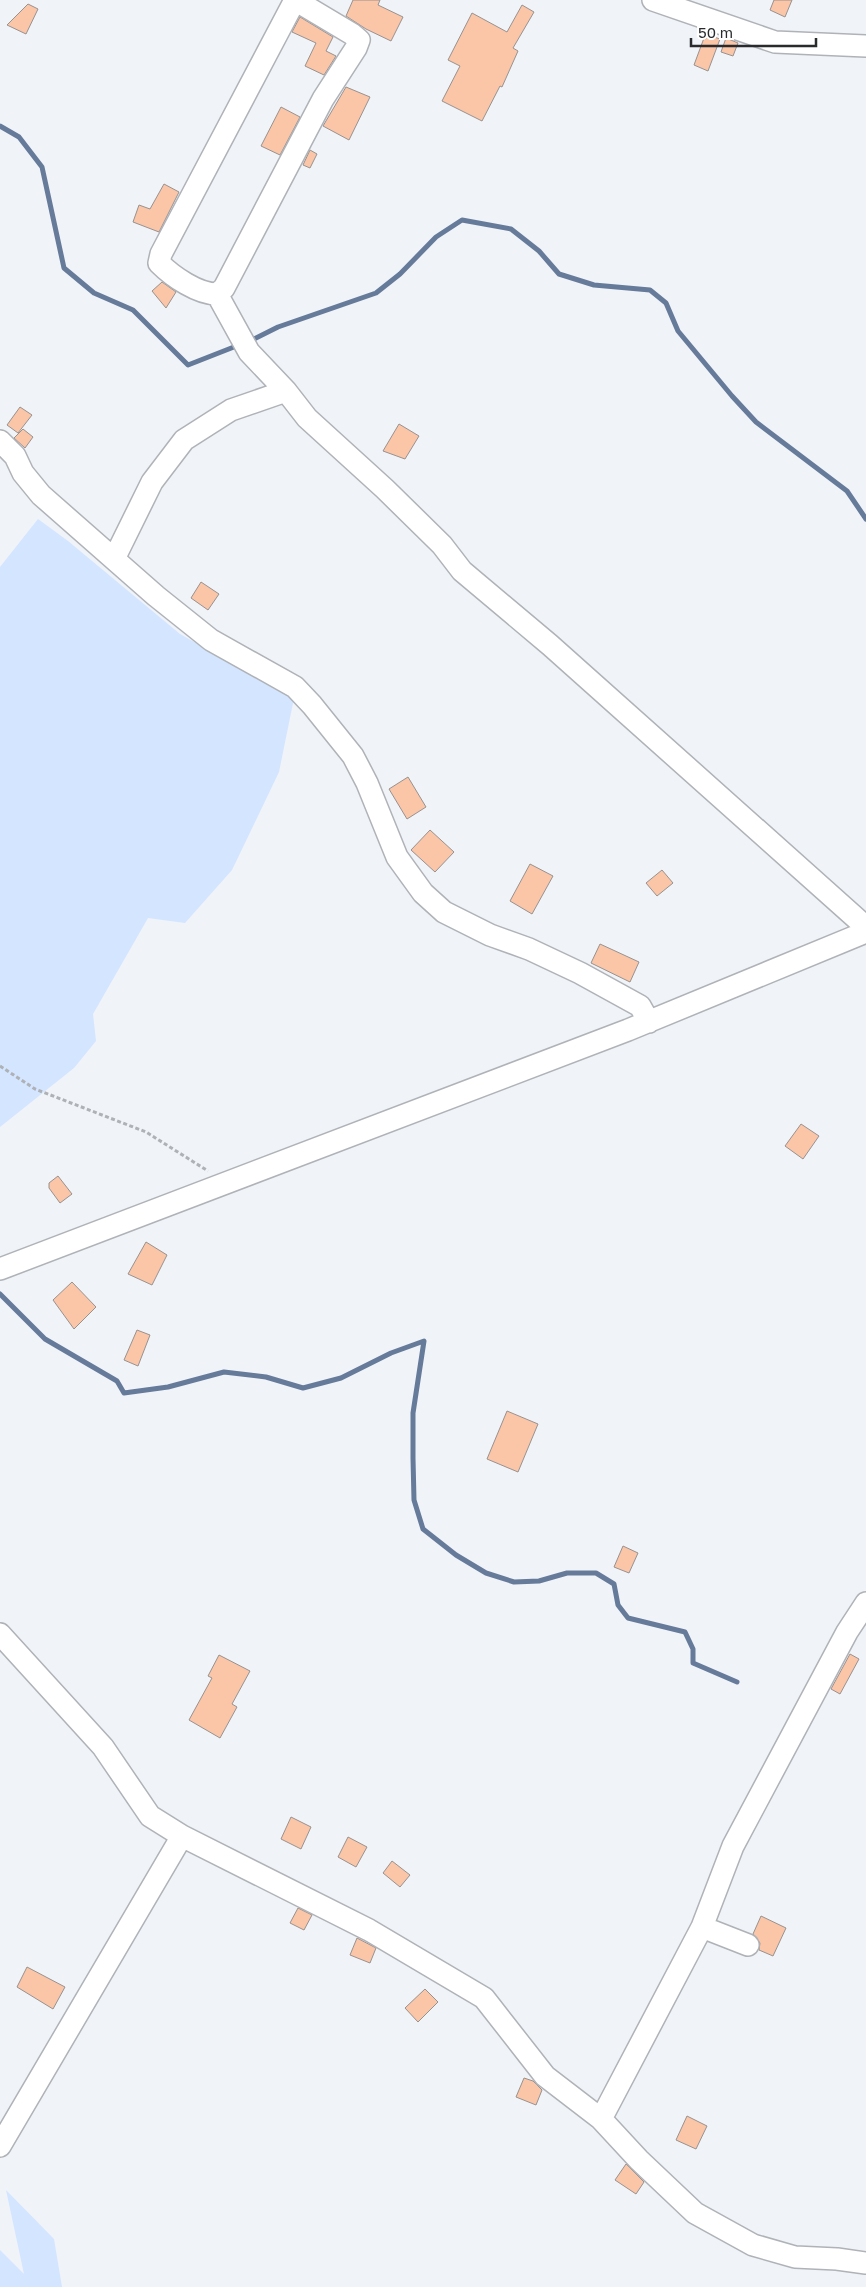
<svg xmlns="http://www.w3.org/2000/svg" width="866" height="2287" viewBox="0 0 866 2287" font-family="'Golos Text',sans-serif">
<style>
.green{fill:#d4e5ff}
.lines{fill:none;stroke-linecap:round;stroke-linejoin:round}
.stream{stroke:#667a9a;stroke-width:5}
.building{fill:#fbc5a8;stroke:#98928f}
.minor-casing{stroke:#afb2b7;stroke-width:24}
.path{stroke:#aeb1b5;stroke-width:3;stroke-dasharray:4 2.5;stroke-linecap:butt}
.minor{stroke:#fff;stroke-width:21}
</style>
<rect width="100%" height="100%" fill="#f0f3f8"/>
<path class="green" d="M38,519L68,541L180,634L294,698L279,772L232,870L185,923L148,918L93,1014L96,1041L74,1068L0,1127V567Z
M6,2190L54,2239L62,2287H0V2250L24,2274Z"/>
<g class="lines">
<path class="stream" d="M0,126L19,137L42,167L64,268L94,293L133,310L188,365L239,345
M250,341L278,327L376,293L400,274L436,237L462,220L511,229L539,251L559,274L594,285L650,290L666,303L678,331L732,396L756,422L847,491L866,519
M0,1294L45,1339L117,1381L124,1393L168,1387L224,1372L266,1377L303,1388L341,1378L391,1353L424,1341L413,1413V1458L414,1500L423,1529L456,1555L486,1573L514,1582L539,1581L567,1573H596L614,1584L618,1605L628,1618L685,1632L693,1649V1663L737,1682"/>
</g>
<path class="building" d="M353,0H380L378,5L403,17L391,41L366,29L346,16Z
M774,0H792L785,17L770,10Z
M28,4L38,9L26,34L7,25Z
M522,5L534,12L513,48L518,51L502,87L500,86L482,121L442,101L460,66L448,60L472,13L507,32Z
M300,17L333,37L326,51L336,56L324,75L305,66L316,43L292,32Z
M708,35L720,39L708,71L694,65L704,38L706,39Z
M726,38L738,43L733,56L721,52Z
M346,87L370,97L349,140L323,126Z
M281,107L300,117L280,155L261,146Z
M310,150L317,154L310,168L303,165Z
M164,184L179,192L159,232L133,222L139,205L150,209Z
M162,282L176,292L166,308L152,291Z
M20,407L32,415L18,433L7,425Z
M399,424L419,436L405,459L383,451Z
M23,429L33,437L25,448L14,438Z
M201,582L219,594L208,610L191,598Z
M408,777L426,807L407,819L389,789Z
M430,830L454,852L435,872L411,850Z
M530,864L553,876L532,914L510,901Z
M662,870L673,883L657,896L646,883Z
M600,944L639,962L630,982L591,963Z
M801,1124L819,1136L803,1159L785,1146Z
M58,1176L72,1194L60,1203L49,1188V1183Z
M146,1242L167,1255L152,1285L128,1274Z
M72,1282L96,1307L74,1329L53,1300Z
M137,1330L150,1335L138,1366L124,1360Z
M507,1411L538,1424L518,1472L487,1459Z
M623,1546L638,1553L629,1573L614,1567Z
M850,1654L859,1659L840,1694L831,1689Z
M219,1655L250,1671L232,1704L237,1707L220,1738L189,1720L212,1678L208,1676Z
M291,1817L311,1827L301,1849L281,1839Z
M348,1837L367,1847L356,1867L338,1857Z
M392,1861L410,1875L400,1887L383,1873Z
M298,1908L312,1915L304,1930L290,1923Z
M761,1916L786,1928L773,1956L759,1950L760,1943L753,1934Z
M357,1938L376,1948L370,1963L350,1955Z
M27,1967L65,1987L53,2009L17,1987Z
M425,1989L438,2002L418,2022L405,2008Z
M524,2078L533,2081L542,2090L536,2105L516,2097Z
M687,2116L707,2126L696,2149L676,2140Z
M626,2164L644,2182L636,2194L615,2180Z"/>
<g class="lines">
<g class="minor-casing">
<path id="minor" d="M295,0L352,34L359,40L356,48L323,99L224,288L217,294C198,294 173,277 159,263L161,254L295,0
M653,0L775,42L866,46
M217,294L249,352L286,391L307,418L385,489L442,545L462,571L550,645L866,927
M0,441L15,456L23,473L41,495L156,596L211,640L295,687L312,705L353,756L367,783L397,857L423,893L444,912L490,935L529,949L580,973L640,1006L649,1022
M114,559L152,482L184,440L231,410L286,391
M0,1269L628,1030L866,932
M0,1634L103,1747L150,1816L182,1836L369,1930L484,1998L545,2076L601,2119L639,2160L695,2213L753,2245L795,2257L837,2259L866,2263
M702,1927L748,1945
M601,2119L702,1927L733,1846L847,1632L866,1603
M0,2146L182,1836"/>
</g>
<path class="path" d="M0,1066L35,1089L146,1132L208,1171"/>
<use href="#minor" class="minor"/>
</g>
<path d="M691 38v8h125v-8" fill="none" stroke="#282a2c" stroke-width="2.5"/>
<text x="698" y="38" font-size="15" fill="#282a2c" stroke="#ffffff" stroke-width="4" paint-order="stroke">50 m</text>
</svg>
